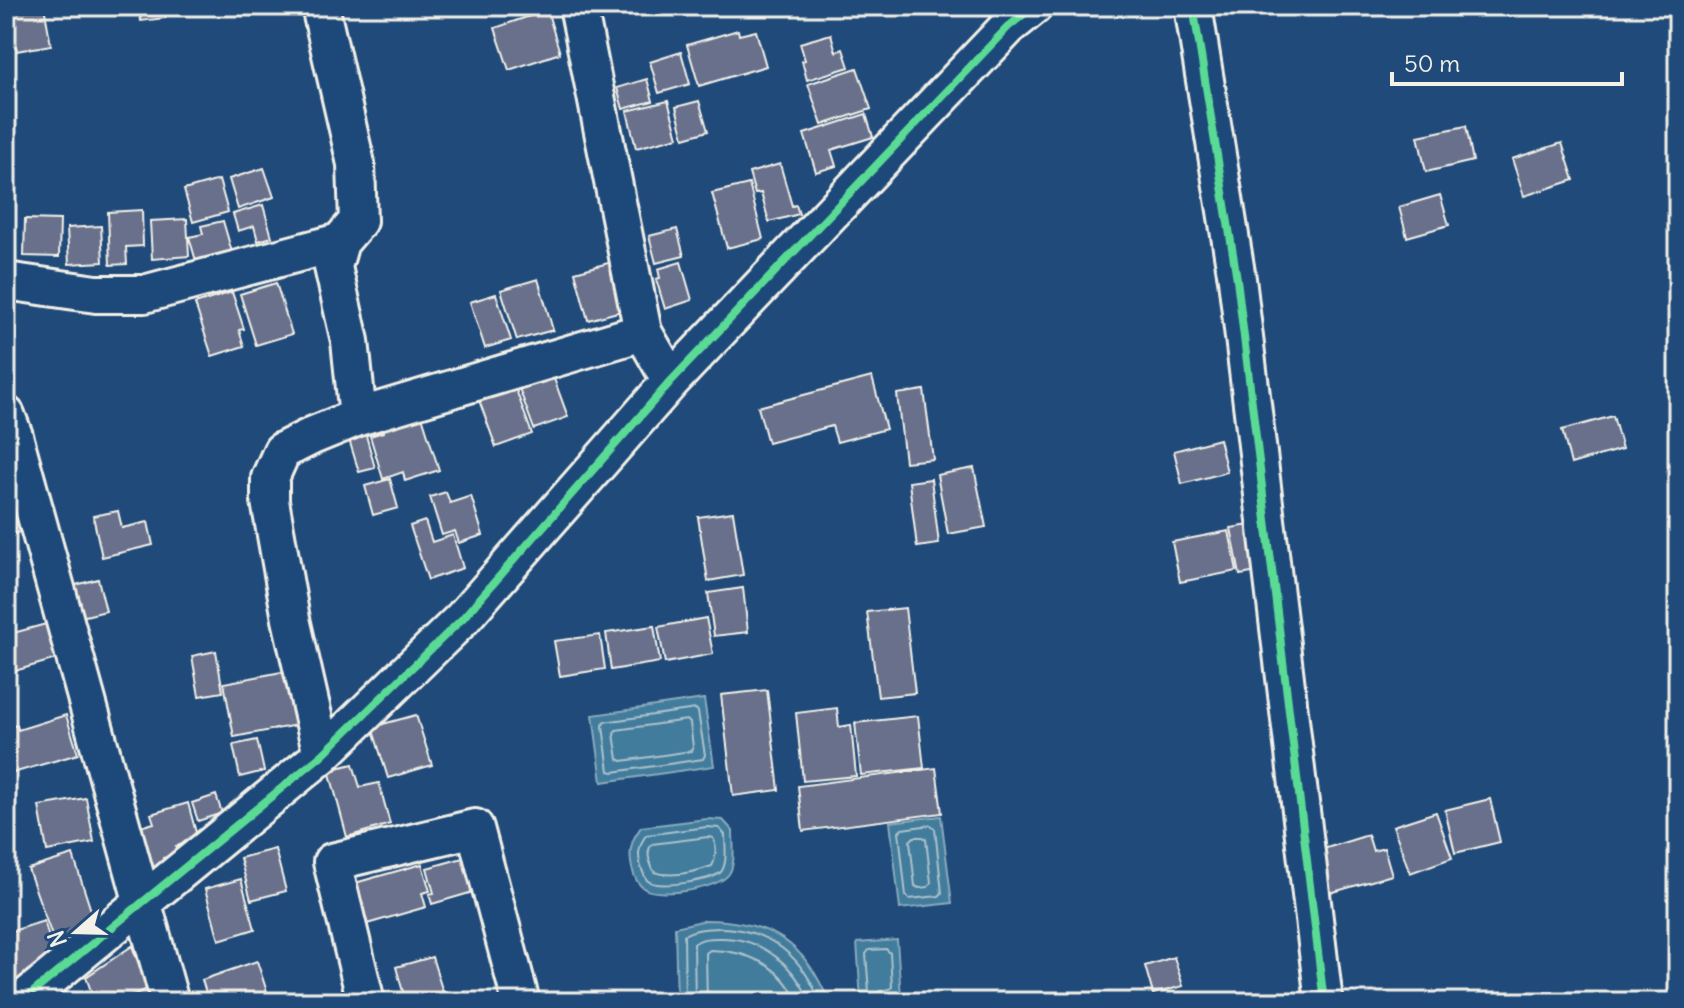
<svg xmlns="http://www.w3.org/2000/svg" width="1684" height="1008" viewBox="0 0 1684 1008" font-family="Delius,sans-serif">
<style>
.water{fill:#437b9d;stroke:#8aaabb;stroke-width:2}
.lines{fill:none;stroke-linecap:round;stroke-linejoin:round}
.shore{stroke:#adc2ca;stroke-width:2}
.building{fill:#686f8c;stroke:#f4f1e8;stroke-width:2}
.minor-casing{stroke:#f4f1e8;stroke-width:42}
.minor{stroke:#1f4a7a;stroke-width:36}
.cycleway-casing{stroke:#1f4a7a;stroke-width:13}
.cycleway{stroke:#5adb95;stroke-width:8}
</style>
<rect width="100%" height="100%" fill="#1f4a7a"/>
<filter id="ink" filterUnits="userSpaceOnUse"><feTurbulence type="fractalNoise" baseFrequency=".0125" numOctaves="2"/><feDisplacementMap in="SourceGraphic" scale="16" xChannelSelector="R" yChannelSelector="G"/><feConvolveMatrix kernelMatrix="1 2 1 2 8 2 1 2 1" color-interpolation-filters="sRGB"/></filter>
<g filter="url(#ink)">
<path class="water" d="M704,699L714,766L602,782L593,715Z
M941,816L952,903L900,909L890,822Z
M707,819L723,820L733,831C733,844 736,863 729,874C719,889 660,898 645,889C632,882 628,857 632,844C633,838 638,832 641,827Z
M706,920C770,921 805,942 829,1002H677L675,927Z
M897,940L901,997L861,1000L857,943Z"/>
<g class="lines">
<path class="shore" d="M696,709L698,712L705,755L703,759L613,772L609,771L603,726L604,722Z
M687,720L690,723L693,747L691,751L622,761L618,759L614,734L616,730Z
M931,825L935,829L942,893L939,896L909,899L906,896L899,832L902,829Z
M707,827L719,828L725,835C725,846 728,863 721,872C712,881 659,889 648,881C645,879 644,874 642,870C637,857 638,847 646,835Z
M708,837L713,838C717,845 716,859 712,866C695,872 671,878 654,872C650,862 645,853 652,844Z
M914,837H923L926,839L931,883L928,887L919,888L915,886L910,841Z
M869,950L886,949L890,953L892,987L889,989L880,991L873,996L869,992L866,954Z
M685,1002L684,935C694,929 707,928 720,928C770,929 803,957 820,1002
M695,1002L694,944C702,937 713,938 724,938C763,939 795,966 810,1002
M707,1002L706,953L710,950C748,951 782,965 797,1002"/>
</g>
<path class="building" d="M9,6H44L51,45L16,51Z
M139,6H164L166,18L141,21Z
M547,10L560,53L509,70L495,28Z
M738,30L739,35L756,31L766,66L699,86L687,45Z
M831,34L836,52L843,49L849,67L807,80L802,61L805,60L800,43Z
M681,52L690,84L659,93L650,62Z
M857,68L871,109L822,125L808,84Z
M647,79L653,101L623,109L617,88Z
M668,101L678,137L636,148L627,111Z
M699,101L708,131L684,138L676,107Z
M866,114L873,137L831,150L836,166L816,172L804,134Z
M1466,126L1473,161L1426,172L1418,136Z
M1562,143L1574,180L1524,196L1512,159Z
M780,164L792,206L796,205L799,214L769,222L761,193L755,194L749,173Z
M264,168L274,197L238,209L229,179Z
M219,180L228,212L193,222L184,190Z
M749,184L763,239L727,248L712,193Z
M1440,195L1449,225L1407,237L1399,207Z
M263,205L272,237L258,241L254,226L238,231L233,214Z
M142,210L143,246L126,247L127,264L110,265L108,212Z
M25,219L60,220L59,257L24,256Z
M187,219L189,256L152,259L150,221Z
M223,221L232,252L196,261L189,237L203,234L201,226Z
M101,226L103,262L69,264L67,228Z
M677,229L684,256L656,263L649,236Z
M612,262L625,310L588,320L575,272Z
M681,262L692,300L665,309L656,279L660,278L658,269Z
M538,279L553,330L517,340L501,290Z
M276,283L292,334L256,345L240,294Z
M232,292L244,329L239,330L244,346L212,356L195,304Z
M496,294L511,340L485,348L470,302Z
M553,376L568,417L534,429L519,388Z
M872,377L886,429L837,442L832,426L768,443L758,407Z
M515,387L532,434L496,447L479,400Z
M924,390L933,459L905,462L897,394Z
M421,413L439,470L405,481L403,472L383,479L370,436L383,432L381,426Z
M1613,416L1622,449L1571,464L1562,430Z
M364,428L375,468L359,472L347,433Z
M1219,439L1227,472L1182,484L1174,451Z
M974,468L986,527L948,534L937,475Z
M390,479L398,508L373,515L365,486Z
M931,479L939,544L917,547L909,482Z
M446,492L450,503L471,496L483,535L459,543L455,531L442,535L430,497Z
M14,502L23,531L6,536V505Z
M118,511L122,528L148,522L153,545L102,557L93,516Z
M733,512L743,575L708,581L698,517Z
M425,521L432,542L453,535L463,568L428,580L410,526Z
M1256,524L1263,571L1240,575L1231,528Z
M1229,531L1237,571L1180,582L1172,542Z
M98,579L106,611L81,617L72,586Z
M743,588L748,632L714,636L708,593Z
M905,608L915,693L878,697L867,612Z
M706,618L713,654L665,663L658,627Z
M46,624L56,659L8,673L6,635Z
M654,626L660,662L611,670L606,633Z
M600,635L605,669L560,676L554,641Z
M216,651L223,692L199,696L192,656Z
M287,671L297,725L234,737L224,683Z
M767,690L779,790L733,796L721,695Z
M837,708L839,727L851,725L856,776L803,781L796,713Z
M66,715L78,754L6,775V728L17,725L18,730Z
M416,715L432,765L388,778L372,727Z
M918,716L924,768L861,775L855,723Z
M257,740L264,771L240,777L233,745Z
M353,764L360,787L379,783L390,824L347,837L329,770Z
M936,768L942,813L803,831L798,786Z
M216,795L222,813L198,821L192,803Z
M86,798L94,842L47,851L39,806Z
M1490,799L1500,842L1455,853L1445,810Z
M188,803L198,840L176,846L179,854L163,858L166,866L148,871L136,828L154,823L151,814Z
M1436,812L1452,858L1410,873L1393,826Z
M1368,835L1373,851L1384,848L1392,875L1330,893L1317,851Z
M275,849L286,891L251,900L240,858Z
M73,855L95,923L61,961L28,869Z
M463,858L473,892L432,904L429,894L434,893L427,868Z
M422,864L430,891L422,893L426,907L367,924L355,883Z
M241,879L255,929L219,940L205,889Z
M44,921L59,971L6,987V933Z
M132,946L148,989L115,1002H95L86,977Z
M432,957L446,1002H420L418,995L405,999L396,967Z
M1174,957L1183,986L1153,994L1145,966Z
M257,961L269,998L256,1002H209L202,980Z
M1280,993L1282,1002H1242Z"/>
<g class="lines">
<g class="minor-casing">
<path id="minor" d="M320,6L356,164L358,221L340,242L333,267L350,341L358,417L314,435L282,451L270,478V501L291,619L322,755
M578,6L643,332L671,381
M1193,6L1237,279L1324,1002
M6,281L96,294H144L340,242
M6,415L14,436L170,1002
M358,417L643,332
M21,1002L322,755L462,619L671,381L1008,27L1034,6
M366,1002L332,862L475,828L521,1002"/>
</g>
<use href="#minor" class="minor"/>
<g class="cycleway-casing">
<path id="cycleway" d="M1193,6L1237,279L1324,1002
M21,1002L322,755L462,619L671,381L1008,27L1034,6"/>
</g>
<use href="#cycleway" class="cycleway"/>
</g>
</g>
<rect width="1684" height="1008" fill="none" stroke="#1f4a7a" stroke-width="32"/>
<rect x="16" y="16" width="1652" height="976" fill="none" stroke="#f4f1e8" stroke-width="3" filter="url(#ink)"/>
<g transform="translate(76 932) rotate(250)" stroke="#1f4a7a" stroke-width="6" paint-order="stroke">
<path d="M0-6L14 30L0 20L-14 30Z" fill="#f4f1e8"/>
<text y="-12" font-size="22" font-weight="bold" text-anchor="middle" fill="#f4f1e8">N</text>
</g>
<path d="M1392 72v12h230v-12" fill="none" stroke="#f4f1e8" stroke-width="4"/>
<text x="1404" y="72" font-size="24" fill="#f4f1e8" stroke="#1f4a7a" stroke-width="6" paint-order="stroke">50 m</text>
</svg>
